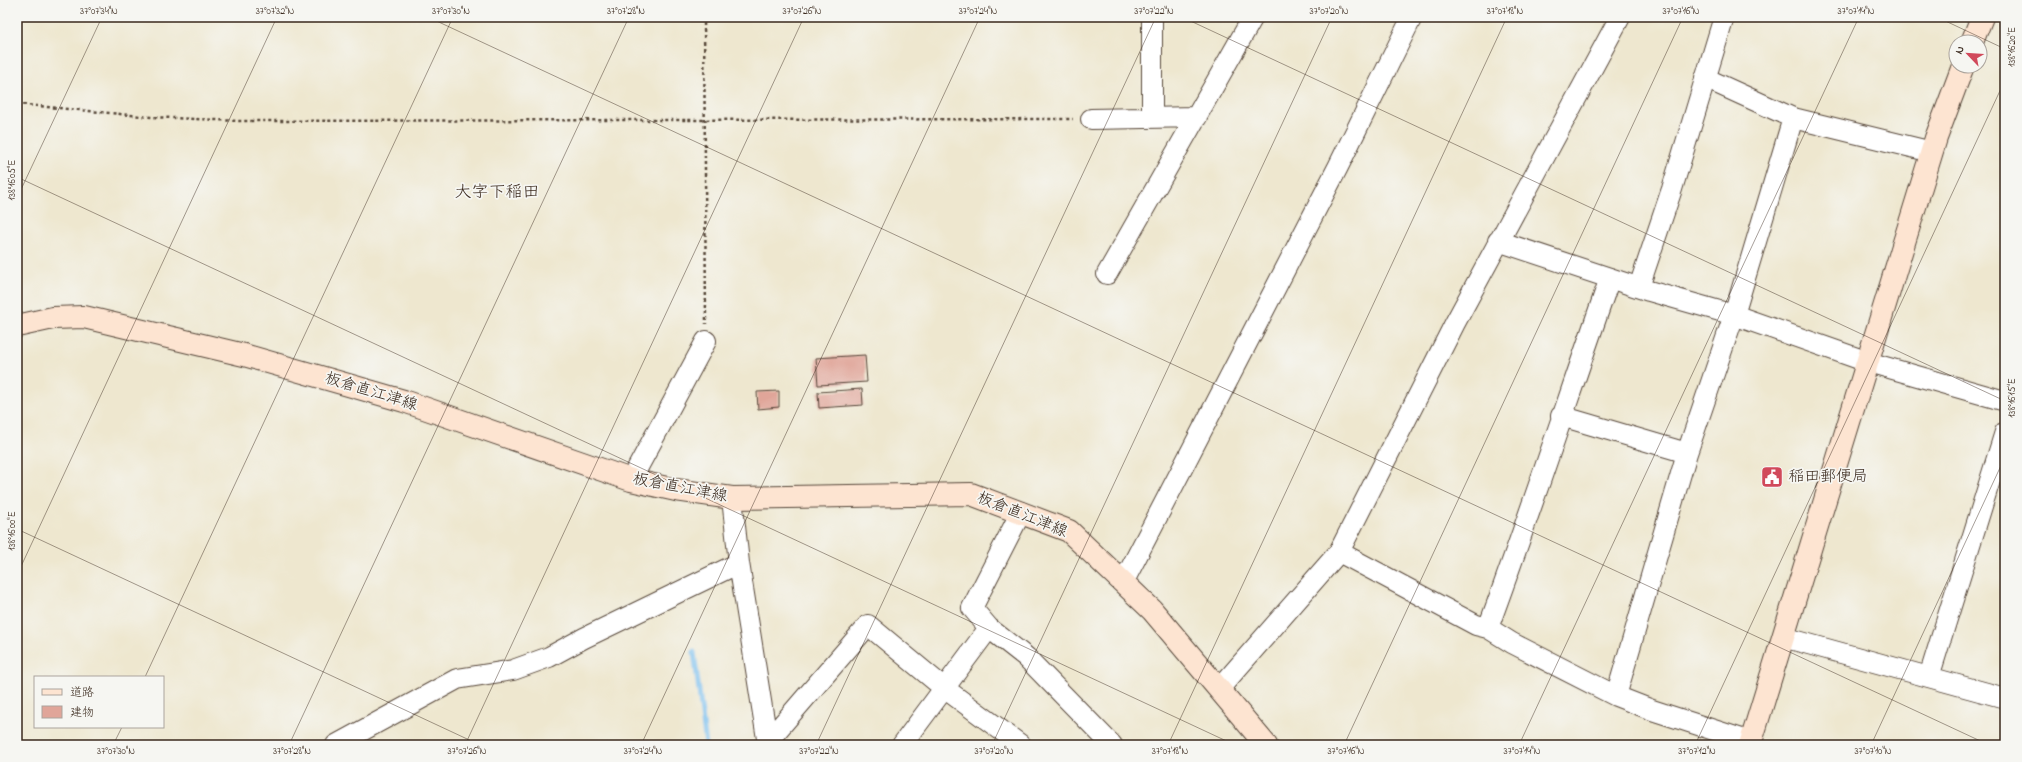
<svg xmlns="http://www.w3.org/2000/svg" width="2022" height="762" viewBox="0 0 2022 762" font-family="'Indie Flower','Klee One',sans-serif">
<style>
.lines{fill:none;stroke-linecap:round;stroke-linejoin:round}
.stream{stroke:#77beef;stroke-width:5}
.building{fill:#e0a599}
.street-casing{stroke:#564639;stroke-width:22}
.secondary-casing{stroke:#564639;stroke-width:24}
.path{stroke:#564639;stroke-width:2.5;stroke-dasharray:3 3;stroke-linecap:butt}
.street{stroke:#fff;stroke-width:20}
.secondary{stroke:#fde4d1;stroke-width:22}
.ticks{fill:none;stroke:#3b2a1e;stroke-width:1;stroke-opacity:0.45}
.labels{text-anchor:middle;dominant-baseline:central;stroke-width:3.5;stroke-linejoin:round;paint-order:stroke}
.street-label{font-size:16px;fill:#3b2a1e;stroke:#f6f6f2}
.poi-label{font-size:16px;fill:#3b2a1e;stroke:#f6f6f2;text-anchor:start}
.neighbourhood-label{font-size:17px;fill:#3b2a1e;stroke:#f6f6f2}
.neatline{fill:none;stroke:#3b2a1e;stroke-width:1.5}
.ticks-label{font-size:10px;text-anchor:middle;fill:#3b2a1e}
</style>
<rect width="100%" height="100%" fill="#f6f6f2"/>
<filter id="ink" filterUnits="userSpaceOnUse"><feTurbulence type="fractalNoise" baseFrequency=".025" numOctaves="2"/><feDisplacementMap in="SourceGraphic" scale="8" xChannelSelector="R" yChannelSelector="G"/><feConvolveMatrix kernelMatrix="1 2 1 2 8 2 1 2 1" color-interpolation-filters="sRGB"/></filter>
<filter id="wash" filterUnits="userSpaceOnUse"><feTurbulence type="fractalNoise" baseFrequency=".012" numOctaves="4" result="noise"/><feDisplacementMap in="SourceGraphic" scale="16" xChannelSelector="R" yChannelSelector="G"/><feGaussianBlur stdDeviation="0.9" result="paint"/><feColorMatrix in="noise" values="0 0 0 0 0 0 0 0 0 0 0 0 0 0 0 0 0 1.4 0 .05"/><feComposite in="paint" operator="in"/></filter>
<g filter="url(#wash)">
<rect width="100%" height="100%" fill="#eee7cf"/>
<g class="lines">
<path class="stream" d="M694,652L706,745"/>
</g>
<g id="blocks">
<path class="building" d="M865,355L867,382L818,385L816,358Z
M862,389L863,405L819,408L818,392Z
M779,391V407L758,409L757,392Z"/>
</g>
</g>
<g filter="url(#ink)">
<use href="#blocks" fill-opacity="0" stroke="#564639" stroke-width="1"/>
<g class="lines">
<g class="street-casing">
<path id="street" d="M1152,17V118
M1705,78L1793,118L1932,152
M1091,119L1197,117
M1498,241L1649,291L1734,315L1868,362L2005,401
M1107,274L1253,17
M1639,287L1672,189L1724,17
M1561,416L1687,453
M631,480L706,341
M732,498L739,563L768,745
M1021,512L972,608L989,628L1026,657L1112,745
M1339,552L1476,625L1488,628L1512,643L1616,696L1652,710L1751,742
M1123,583L1338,167L1412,17
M1488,628C1531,512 1569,395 1610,278
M1783,637L2005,698
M1929,677L2005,432
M1219,689L1339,552L1455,323L1620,17
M1616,696L1687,453L1734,315L1793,118
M768,741L868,625L944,688L1021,745
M336,745L457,679L513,670L549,657L584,638L739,563
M902,745L989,628"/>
</g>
<g class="secondary-casing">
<path id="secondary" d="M1972,42L1982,17
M17,326L53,318L84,317L244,355L404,401L631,480L676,490L732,498L971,494L1069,531L1152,610L1266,745
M1750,745L1936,138L1963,66"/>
</g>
<path class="path" d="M704,17L706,324
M17,104L151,117L239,121L1073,119"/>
<use href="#street" class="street"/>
<use href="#secondary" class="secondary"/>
</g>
</g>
<path class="ticks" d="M428,17L1989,745M1182,17L2005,401M1937,17L2005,49M17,177L1235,745M17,198L102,17M17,529L480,745M17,575L277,17M145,677L453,17M113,745L122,727M289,745L629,17M465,745L804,17M641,745L980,17M816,745L1156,17M992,745L1332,17M1168,745L1507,17M1344,745L1683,17M1519,745L1859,17M1695,745L2005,80M1871,745L2005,457"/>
<defs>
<g id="civic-square" transform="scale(1.15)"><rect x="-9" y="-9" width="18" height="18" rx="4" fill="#d1495b" stroke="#f6f6f2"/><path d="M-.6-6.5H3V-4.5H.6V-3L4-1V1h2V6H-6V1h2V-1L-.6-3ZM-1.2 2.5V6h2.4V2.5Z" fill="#fff"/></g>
</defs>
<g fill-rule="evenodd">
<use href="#civic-square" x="1772" y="477"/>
</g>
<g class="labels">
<g class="street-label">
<text transform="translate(371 392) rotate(17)">板倉直江津線</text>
<text transform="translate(680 488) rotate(11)">板倉直江津線</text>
<text transform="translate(1022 515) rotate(22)">板倉直江津線</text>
</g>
<g class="poi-label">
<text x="1788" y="477">稲田郵便局</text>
</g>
<g class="neighbourhood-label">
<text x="497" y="192">大字下稲田</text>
</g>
</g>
<rect width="2022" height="762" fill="none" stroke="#f6f6f2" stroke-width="44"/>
<rect x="34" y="676" width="130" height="52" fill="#f6f6f2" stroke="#aba49d"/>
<rect x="42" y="689" width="20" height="6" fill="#fde4d1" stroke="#aba49d"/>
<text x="70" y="696" font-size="12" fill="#3b2a1e">道路</text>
<rect x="42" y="706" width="20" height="12" fill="#e0a599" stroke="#aba49d"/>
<text x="70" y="716" font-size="12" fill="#3b2a1e">建物</text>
<g transform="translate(1968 54) rotate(295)"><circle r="19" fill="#f6f6f2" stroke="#aba49d"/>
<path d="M0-3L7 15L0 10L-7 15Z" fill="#d1495b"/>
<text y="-6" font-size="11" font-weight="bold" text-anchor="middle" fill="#3b2a1e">N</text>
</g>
<rect x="22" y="22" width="1978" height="718" class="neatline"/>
<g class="ticks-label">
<text x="99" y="14">37°07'34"N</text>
<text x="275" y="14">37°07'32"N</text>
<text x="451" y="14">37°07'30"N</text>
<text x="626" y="14">37°07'28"N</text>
<text x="802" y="14">37°07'26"N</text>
<text x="978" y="14">37°07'24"N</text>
<text x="1154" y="14">37°07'22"N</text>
<text x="1329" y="14">37°07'20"N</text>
<text x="1505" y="14">37°07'18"N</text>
<text x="1681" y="14">37°07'16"N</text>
<text x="1856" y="14">37°07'14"N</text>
<text transform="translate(2011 47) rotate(-90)" y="4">138°16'20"E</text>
<text transform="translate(11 180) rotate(-90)" y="4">138°16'05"E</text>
<text transform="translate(2011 398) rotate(-90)" y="4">138°16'15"E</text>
<text transform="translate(11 531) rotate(-90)" y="4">138°16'00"E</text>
<text x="116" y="754">37°07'30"N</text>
<text x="292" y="754">37°07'28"N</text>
<text x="467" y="754">37°07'26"N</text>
<text x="643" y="754">37°07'24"N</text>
<text x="819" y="754">37°07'22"N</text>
<text x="994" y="754">37°07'20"N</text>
<text x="1170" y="754">37°07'18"N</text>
<text x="1346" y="754">37°07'16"N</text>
<text x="1522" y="754">37°07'14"N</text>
<text x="1697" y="754">37°07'12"N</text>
<text x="1873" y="754">37°07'10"N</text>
</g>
</svg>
